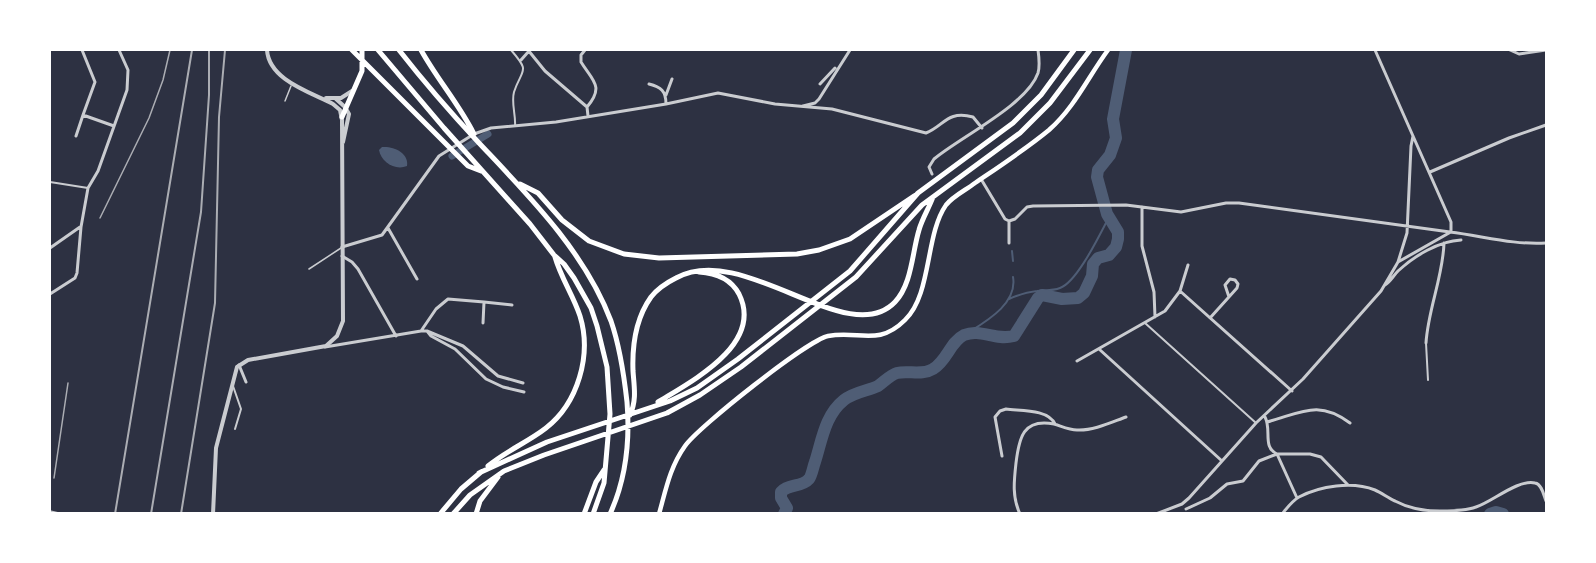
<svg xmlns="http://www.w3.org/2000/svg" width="1596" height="563" viewBox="0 0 1596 563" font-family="Signika,sans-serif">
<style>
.water{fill:#4f5d75}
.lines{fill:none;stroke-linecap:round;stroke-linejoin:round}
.stream{stroke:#4f5d75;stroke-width:2}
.canal{stroke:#4f5d75;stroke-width:7}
.river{stroke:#4f5d75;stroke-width:12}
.service{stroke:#caccd0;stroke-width:1.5}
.pedestrian{stroke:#caccd0;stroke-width:2}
.minor{stroke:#caccd0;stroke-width:3}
.tertiary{stroke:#caccd0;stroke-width:4}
.primary{stroke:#fff;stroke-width:4.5}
.motorway{stroke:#fff;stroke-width:5}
.tram{stroke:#abadb3;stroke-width:1.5}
.rail{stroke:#abadb3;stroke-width:2}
</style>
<rect width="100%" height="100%" fill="#2d3142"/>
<path class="water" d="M382,147C394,146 409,153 407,166C395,171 381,162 379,150Z"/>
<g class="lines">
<path class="stream" d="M1012,251L1013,261
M1009,299C1018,295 1027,292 1037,291C1045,290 1052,291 1060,288C1077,282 1099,236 1108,219
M963,336C983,323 1018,305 1013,277"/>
<path class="canal" d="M452,156L488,134"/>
<path class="river" d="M784,514L787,508L781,498V492C789,483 801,488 809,479C812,475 813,467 815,462C822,440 825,415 844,400C854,392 867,391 878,386C884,382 890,375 897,373C908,370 922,376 933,369C947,361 950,342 964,335C981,328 994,341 1014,336L1038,298L1042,295L1062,299L1078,298L1084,293L1092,276L1093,264L1098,258L1109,255L1116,247L1118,239V232L1107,214L1097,177L1098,170L1110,155L1116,138L1113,119L1126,50
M1490,514L1496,512L1503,514"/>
<path class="service" d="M285,101L291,86
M309,269L341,248
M50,414V427
M50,511L63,514"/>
<path class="pedestrian" d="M511,50C531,73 522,68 514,92C511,103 516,115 515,126
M50,182L88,188
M1145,323L1256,423
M1426,343L1428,380
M233,386L241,409L235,429"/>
<path class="minor" d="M82,50L95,82L83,115L114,126
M528,50L545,71L587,107L588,116
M585,50L581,55V62C592,80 605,86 587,107
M1375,50L1451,222V232
M1510,50L1519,54L1546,50
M521,60L529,51
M649,84C661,87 666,91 666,104
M820,84L835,68
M666,95L672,79
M803,106L815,103L819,99L850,50
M76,136L83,115
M1430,172L1509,138L1546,125
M932,174L929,167L934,159C960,137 1027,105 1038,73C1040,66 1039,57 1038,50
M981,179L1005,219L1009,221L1015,219L1027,207L1033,206L1126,205L1181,212L1226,203H1239C1310,213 1380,223 1450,232C1483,236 1513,245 1546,243
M1142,207V246L1154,292L1155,317
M1009,221V243
M388,228L417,279
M342,247L382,235L439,156L474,134L491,128L556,122L666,104L718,93L775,104L832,109L926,133C944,126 947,110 973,117L982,128
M50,248L80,227
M342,256L352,262L358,269L396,336
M1398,262L1449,233
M1385,285C1391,281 1393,276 1398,271C1414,256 1439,241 1461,240
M1180,291L1292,391
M50,294L75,278L77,273L81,227L88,188L98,171L127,90L128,70L119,50
M1210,318L1237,288L1238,284L1235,280L1230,279L1225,285L1229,297
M483,323L484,302L512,305
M421,331H427L431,336L455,349L486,379L503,387L524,392
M427,331L463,346L498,376L523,383
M1426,343C1428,309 1443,277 1444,243
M325,347L421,331L436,309L448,299L484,302
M1099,349L1222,461
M1077,361L1165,311L1180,291L1188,265
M239,365L246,382
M1265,417C1272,430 1262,447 1277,454L1297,498
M1267,422C1301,413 1318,399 1350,423
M1002,456L995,417L1000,411L1006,409C1021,411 1048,409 1055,424
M1186,509L1210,498L1227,484L1243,481L1259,461L1277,454H1310L1321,457L1348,485
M1020,514C1012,497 1014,481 1016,463C1019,438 1023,418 1054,424C1061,426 1069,430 1077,430C1093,431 1112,422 1126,417
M1156,514L1182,504L1189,498L1256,423L1303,379L1381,291L1398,262L1407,233L1411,146L1413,136
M1282,514C1287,508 1292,501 1299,497C1320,486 1352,481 1375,490C1382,493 1388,498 1395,501C1408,508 1425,511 1440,511C1451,511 1465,511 1476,507C1492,502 1518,479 1535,483C1542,484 1544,496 1546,501"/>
<path class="tertiary" d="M326,98H341L352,91
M336,99L345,107L349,114L343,142
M213,514L216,448L237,367L248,360L326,346L337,336L343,321L342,120L340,110L333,104C310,92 269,80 267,50"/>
<path class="primary" d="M659,514C666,489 670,467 685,446C698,427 808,340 828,336C859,330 878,347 905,320C932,294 925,235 946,205C953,196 966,190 975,183C1000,166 1026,149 1049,130C1075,107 1088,77 1108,50"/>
<path class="motorway" d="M352,50L468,166L481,171
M378,50L444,128L530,224L554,255L564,264L574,278L591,308L597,326L607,367L610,414L604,483L593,514
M399,50C424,82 451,113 479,143C529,196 585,252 611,321C620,347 624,375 627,402C630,439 626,479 610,514
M421,50C437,79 459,104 474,134
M342,117L362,71V50
M520,184L538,193L562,220L589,241L624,254L659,258L797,254L819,250L850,239L914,196
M658,402C692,381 764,344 739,294C731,279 715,273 699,272
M630,415C637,400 634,386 633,371C632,345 636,318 651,297C658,288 666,283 676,278C744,241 848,351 895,302C912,284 912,253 919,230C922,219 929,208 933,197
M488,466C506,451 528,442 546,428C578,403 592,355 580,316C573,295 561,278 555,257
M479,473L547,442L670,401L697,388L738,359L850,271L918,193L1013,123L1041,95L1074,50
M440,514L461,489L481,472
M453,514L470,495L504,471L544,455L667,413L700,395L741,367L856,277L922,205L1020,133L1050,103L1090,50
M476,514L480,501L498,477
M584,514L596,482L604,470"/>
<path class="tram" d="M100,218L149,118L163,80L170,50
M54,478L68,383"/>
<path class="rail" d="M115,514L192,50
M151,514L201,212L209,95V50
M181,514L215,303L219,117L225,50"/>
</g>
<rect width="1596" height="563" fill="none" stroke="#ffffff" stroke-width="102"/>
</svg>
